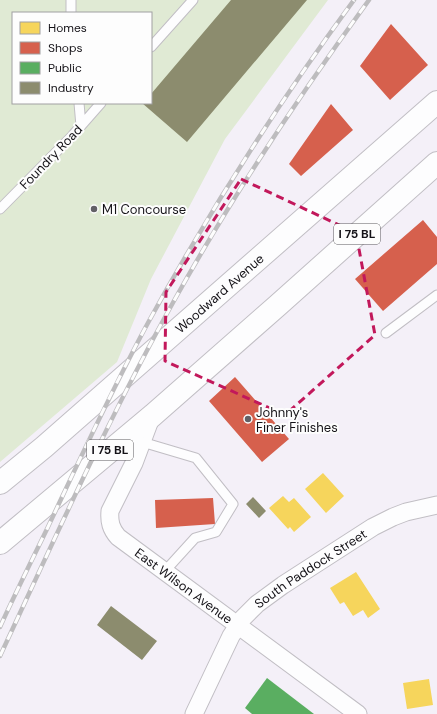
<svg xmlns="http://www.w3.org/2000/svg" width="437" height="714" viewBox="0 0 437 714" font-family="'DM Sans',sans-serif">
<style>
.green{fill:#e0ead4;fill-rule:evenodd}
.homes{fill:#f6d55c}
.shops{fill:#d6604d}
.public{fill:#5aae61}
.industry{fill:#8c8c6e}
.lines{fill:none;stroke-linecap:round;stroke-linejoin:round}
.lane-casing{stroke:#c1bec4;stroke-width:11}
.street-casing{stroke:#c1bec4;stroke-width:19}
.primary-casing{stroke:#c1bec4;stroke-width:24}
.lane{stroke:#fdfdfe;stroke-width:9}
.street{stroke:#fdfdfe;stroke-width:17}
.primary{stroke:#fdfdfe;stroke-width:22}
.rail-casing{stroke:#bdbcbe;stroke-width:4.5}
.rail{stroke:#fdfdfd;stroke-width:3;stroke-dasharray:9;stroke-linecap:butt}
.marked{fill:none;stroke:#c2185b;stroke-width:3;stroke-dasharray:8 5;stroke-linejoin:round}
.poi-dot{fill:#626066;stroke:#fdfdfd;stroke-width:1.5}
.labels{text-anchor:middle;dominant-baseline:central;stroke-width:4;stroke-linejoin:round;paint-order:stroke}
.shield{fill:#fdfdfd;stroke:#5a585c;stroke-width:1}
.shield-label{font-size:12px;font-weight:bold;fill:#141217}
.street-label{font-size:13px;fill:#141217;stroke:#fdfdfd}
.poi-label{font-size:13px;fill:#141217;stroke:#fdfdfd;text-anchor:start}
</style>
<rect width="100%" height="100%" fill="#f4f0f8"/>
<path class="green" d="M0,0H328L225,139L151,279L117,362L0,462ZM13,13H151V103H13Z"/>
<path class="homes" d="M323,473L344,496L326,513L305,489Z
M283,496L289,502L294,498L311,517L294,532L290,527L288,529L269,508Z
M356,572L380,609L368,618L363,610L353,616L344,602L340,604L330,588Z
M429,679L433,705L407,709L403,683Z"/>
<path class="shops" d="M391,24L428,65L390,100L360,66Z
M331,104L353,130L301,176L289,164Z
M423,220L437,237V264L383,311L355,279Z
M235,377L289,439L262,462L209,401Z
M213,498L215,524L156,528L155,500Z"/>
<path class="public" d="M267,678L314,714H252L245,708Z"/>
<path class="industry" d="M231,0H307L187,142L142,103H151V94Z
M253,497L266,511L259,518L246,504Z
M111,606L157,641L142,660L97,625Z"/>
<g class="lines">
<g class="lane-casing">
<path id="lane" d="M71,0V13
M151,47L193,0
M79,103L81,126
M0,209L72,136L101,103
M386,333L437,295
M142,442L196,458L233,504L216,532L195,538L165,571"/>
</g>
<g class="street-casing">
<g id="street">
<path id="s1" d="M152,415L134,463L110,511C109,522 111,529 118,537L358,714"/>
<path id="s2" d="M194,714L231,636L243,618L257,604L283,585L373,527L393,517L406,512L437,505"/>
</g>
</g>
<g class="primary-casing">
<g id="primary">
<path id="s3" d="M0,483L44,447L437,102"/>
<path d="M0,543L153,415L277,306L437,163"/>
</g>
</g>
<use href="#lane" class="lane"/>
<use href="#street" class="street"/>
<use href="#primary" class="primary"/>
<g class="rail-casing">
<path id="rail" d="M0,627C15,594 31,562 47,529C80,459 112,389 149,321C210,210 279,102 354,0
M0,656C56,536 110,415 175,299C233,195 299,96 369,0"/>
</g>
<use href="#rail" class="rail"/>
</g>
<path class="marked" d="M241,179L356,233L375,335L285,415L165,361L166,292Z"/>
<g class="poi-dot">
<circle cx="94" cy="209" r="4"/>
<circle cx="248" cy="419" r="4"/>
</g>
<g class="labels">
<g class="shield">
<rect x="334" y="224" width="46" height="20" rx="3"/>
<rect x="87" y="440" width="46" height="20" rx="3"/>
</g>
<g class="shield-label">
<text x="357" y="234">I 75 BL</text>
<text x="110" y="450">I 75 BL</text>
</g>
<g class="street-label">
<text transform="translate(51 157) rotate(-46)">Foundry Road</text>
<text stroke="none"><textPath href="#s3" startOffset="290">Woodward Avenue</textPath></text>
<text stroke="none"><textPath href="#s2" startOffset="192">South Paddock Street</textPath></text>
<text stroke="none"><textPath href="#s1" startOffset="215">East Wilson Avenue</textPath></text>
</g>
<g class="poi-label">
<text x="102" y="209">M1 Concourse</text>
<text x="256" y="412">Johnny's<tspan x="256" dy="15">Finer Finishes</tspan></text>
</g>
</g>
<rect x="12" y="12" width="140" height="92" fill="#fdfdfd" stroke="#a09fa1"/>
<rect x="20" y="22" width="20" height="12" fill="#f6d55c" stroke="#a09fa1"/>
<text x="48" y="32" font-size="12" fill="#141217">Homes</text>
<rect x="20" y="42" width="20" height="12" fill="#d6604d" stroke="#a09fa1"/>
<text x="48" y="52" font-size="12" fill="#141217">Shops</text>
<rect x="20" y="62" width="20" height="12" fill="#5aae61" stroke="#a09fa1"/>
<text x="48" y="72" font-size="12" fill="#141217">Public</text>
<rect x="20" y="82" width="20" height="12" fill="#8c8c6e" stroke="#a09fa1"/>
<text x="48" y="92" font-size="12" fill="#141217">Industry</text>
</svg>
